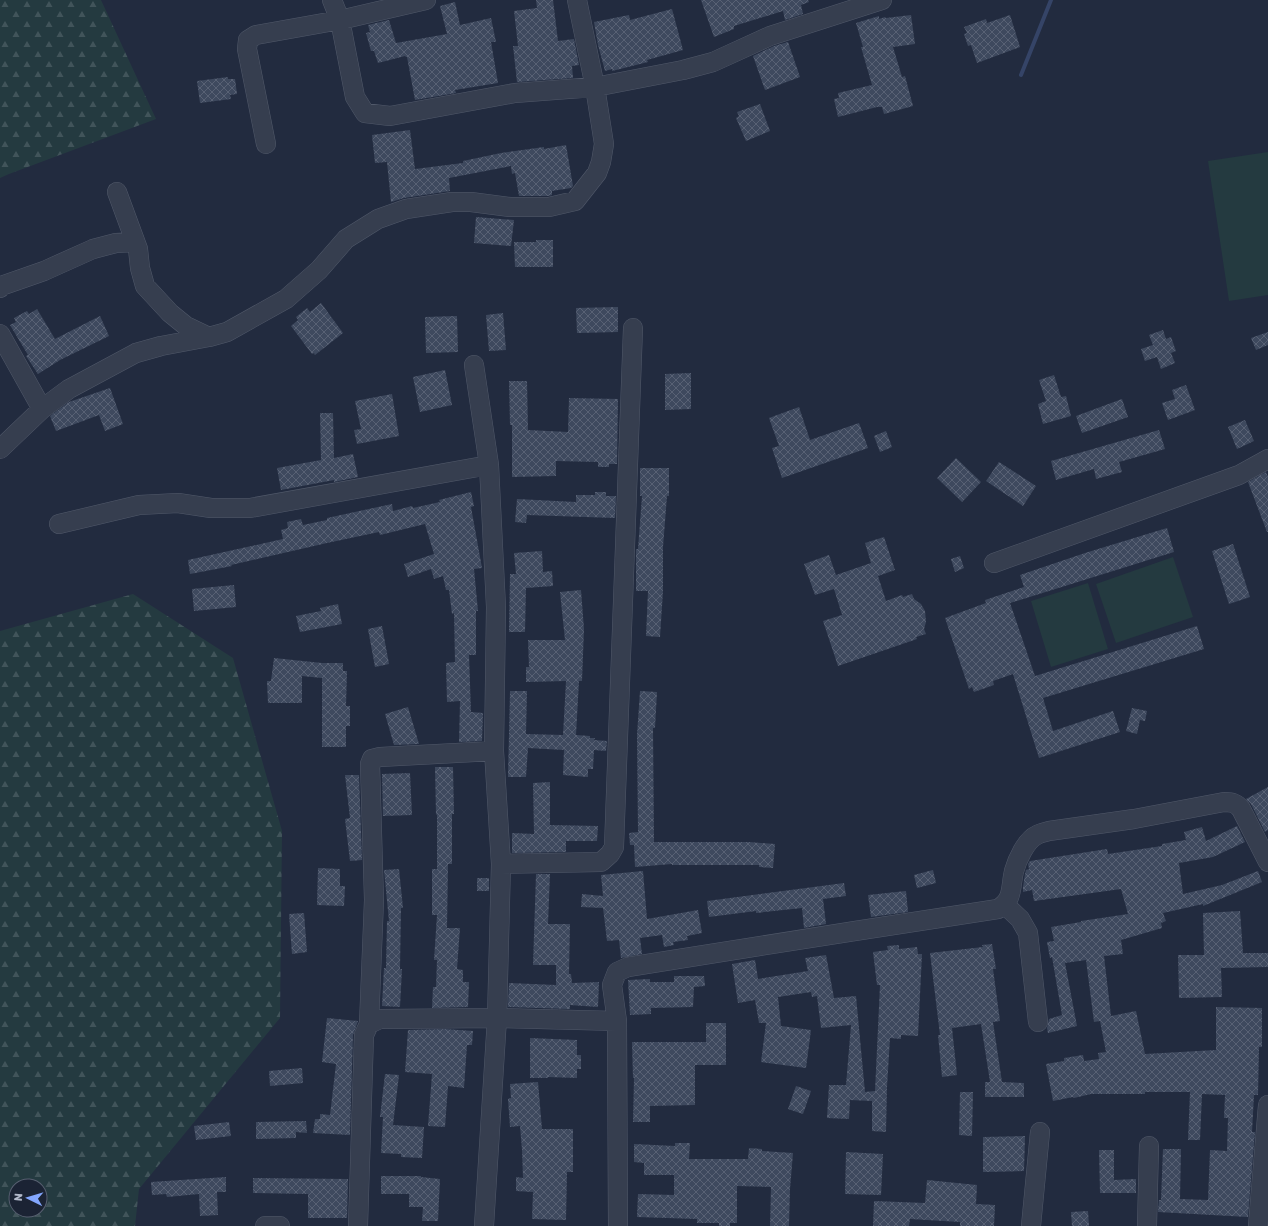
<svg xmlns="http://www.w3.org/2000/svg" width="1268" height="1226" viewBox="0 0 1268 1226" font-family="Rubik,sans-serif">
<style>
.green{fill:#243a40}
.forest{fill:url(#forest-firs);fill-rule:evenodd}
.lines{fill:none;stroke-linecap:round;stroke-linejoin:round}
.stream{stroke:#354467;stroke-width:4}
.building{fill:url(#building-cross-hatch)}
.minor-casing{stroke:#51596a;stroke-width:20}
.minor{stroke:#363e4f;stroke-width:19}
</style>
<defs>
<pattern id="forest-firs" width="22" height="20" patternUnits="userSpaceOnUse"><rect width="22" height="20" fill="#243a40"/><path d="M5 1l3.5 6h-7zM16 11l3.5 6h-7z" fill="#41545a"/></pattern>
<pattern id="building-cross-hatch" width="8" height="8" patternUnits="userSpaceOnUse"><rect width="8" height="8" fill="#3e495e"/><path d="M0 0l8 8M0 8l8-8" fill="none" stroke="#586174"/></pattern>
</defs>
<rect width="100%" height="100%" fill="#222b3f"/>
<path class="green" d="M1268,152V295L1229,301L1208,161Z
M1173,557L1193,617L1116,643L1096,584Z
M1088,583L1108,649L1051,667L1031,601Z"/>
<path class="forest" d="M0,0H101L156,119L9,174L0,178Z
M133,594L233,658L282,831L280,1018L139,1189L135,1226H0V631ZM16,1186H40V1210H16Z"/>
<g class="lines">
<path class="stream" d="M1021,75L1051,0"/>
</g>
<path class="building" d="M536,0H553L558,41L574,39L579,65L572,66L573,78L517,82L513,46H518L514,11L537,8Z
M701,0H808L809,2L801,5L803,14L785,20L783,11L734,26V29L714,37Z
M455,2L460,25L491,18L496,42H491L498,83L455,90L456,93L415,100L407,57H406L405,56L378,63L374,51H371L366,33L370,32L368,25L389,20L396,43L447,34L440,6Z
M672,9L683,50L647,60L648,62L612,71V69L605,71L598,45L594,22L629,15L630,20Z
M911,15L915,44L893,47L902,77L905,76L913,106L884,114L882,107H877L838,117L834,99L839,98L838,93L872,85L861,47H863L856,23L879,16V19L885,17L886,18Z
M1010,15L1020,47L977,63L971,45L968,46L964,34L967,33L964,27L986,19L987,23Z
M788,42L800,77L765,90L753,56L774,46Z
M228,77V79H235L237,94L230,95L231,99L200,103L197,81Z
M760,104L770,131L746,141L736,118L739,116L737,112Z
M410,130L415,169L463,163V161L501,153L544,147V149L566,145L573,186L571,188L552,191V195L548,196H519L515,173L512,174L511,166L449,178L450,191L404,198L391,202L387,162L375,163L372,135Z
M476,217L514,220L511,246L474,243Z
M536,240H553V267H515L514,242H536Z
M321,303L343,333L315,355L314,353L312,354L291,326L298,320L296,317L307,308L310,312Z
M618,307V332L577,333L576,308Z
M37,309L55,339L100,316L109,336L60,360L38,374L26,356L28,355L10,325L16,322L14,318L27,311L29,314Z
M503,313L506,350L489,351L486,315Z
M457,316L458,352L426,353L425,317Z
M1163,330L1166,339L1171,337L1176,351L1171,353L1175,363L1161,369L1157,357L1145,361L1141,349L1153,345L1149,335Z
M1268,332V345L1256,350L1251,338Z
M445,370L452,405L420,412L413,377Z
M691,373V409L665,410V374Z
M1054,375L1061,397L1066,396L1071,416L1043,424L1038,404L1046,401L1039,380Z
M509,381H527L528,430L568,432L569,398L618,399L617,464H609V467H598V462L556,461V476L512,477V425H510Z
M1186,385L1195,410L1168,420L1162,403L1175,399L1172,390Z
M110,388L123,424L105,431L99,415L56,431L50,416L69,402Z
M392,394L399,436L357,444L354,430L361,429L355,401Z
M1122,399L1128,417L1082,433L1076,416Z
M799,407L810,440L859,423L868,448L782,478L772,448L779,446L769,418Z
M320,413H333L334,458L353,454L358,477L334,482V480L281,490L277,468L321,460Z
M1245,420L1254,441L1237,449L1228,427Z
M1159,430L1165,449L1119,462L1122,472L1096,479L1094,469L1056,480L1051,461Z
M886,431L892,447L880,452L874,436Z
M956,458L981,482L962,502L937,478Z
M999,462L1036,486L1023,506L986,481Z
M640,468H669V496H667L663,547V591L660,637L646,636L648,591H636V549H638L642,496H640Z
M1266,472L1268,477V532H1267L1248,482Z
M471,492L474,506L471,507L482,568L474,569L478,611H476V655H469L471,712L483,713L482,741L459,742L460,701L447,702L446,663L455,662L454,613L452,614L449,590H446L443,576L434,579L431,569L408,577L404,564L434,554L425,524L380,535L379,532L327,543L231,565L232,566L190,574L188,560L283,539L281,530L288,528L287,522L301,519L303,525L327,520V518L392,504L393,511L412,506L413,508L440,502L439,500Z
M595,492H606V496H616L615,518L527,515L526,523L515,522L517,499L576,502V495H595Z
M1167,528L1174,552L1010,603L1035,676L1197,626L1204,649L1043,698L1053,731L1113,711L1120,732L1039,758L1013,674L993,681L994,685L974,692L972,687L969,689L945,618L986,603L985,600L1024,587L1020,575L1085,553Z
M884,537L895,570L878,576L886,601L902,595L903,597L912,594L914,599L921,604L925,611L926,622L924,629L926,634L916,637L917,639L838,666L823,621L842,615L834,589L815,595L804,564L829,555L836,575L871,563L865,543Z
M1233,544L1250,597L1229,604L1212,551Z
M542,551L543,572L552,571L553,586L526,588L525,632H509L510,574H516L514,553Z
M960,556L964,568L955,572L951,559Z
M234,585L236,607L194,611L192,589Z
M581,590L584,629L582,681H579L576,735L590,736V738H595L594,740L607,741L606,751L594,750L593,769H588V777L563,775L564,750L528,748L526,777H508L510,691H527L526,734L563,735L566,681L526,682V667H529L528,640H565L560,592Z
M338,604L342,624L300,632L296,616L321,611L320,608Z
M382,626L389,664L375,667L368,629Z
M274,658L322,663H343V671H347L346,706H350V726H346V747H322V678L302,676V703H268L267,681H271Z
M640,691L657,692L655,728H653L654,842H749L775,844L773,868L759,867V865H672V864L635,867L634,845H630L629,833L638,832L637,735Z
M408,707L419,744L394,745L385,714Z
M1132,708L1147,711L1145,721L1140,720L1137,734L1126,731Z
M435,767H453L454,814H452V864H448L447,928H460L457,969L463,970V982H469L468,1007L432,1008L433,987H436L437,960H434L437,915H432V869H437V814L436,815Z
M410,773L412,815L383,816L382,774Z
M345,775H359L362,860L350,861L345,819L350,818Z
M550,782V825L598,826L597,841H566V852L512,853V833L534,834L533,783Z
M1268,787V830L1265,832L1251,804L1246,799Z
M1237,826L1245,842L1213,857L1179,863L1183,894L1222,885L1258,871L1262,882L1203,906V904L1163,913L1166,921L1161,923L1162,928L1121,940L1123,954L1104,956L1111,1016L1136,1011L1145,1054L1216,1050V1007L1262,1008V1047H1259L1258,1095H1254L1252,1132H1255L1248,1217L1158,1212L1159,1200H1161L1163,1149H1181L1180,1199L1208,1200L1210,1150L1227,1151L1228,1118H1224L1225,1095L1202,1094L1200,1140H1188L1190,1092H1145V1094H1091L1074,1098L1073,1097L1053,1101L1046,1064L1064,1061V1058L1083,1055L1084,1061L1099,1059L1098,1053L1106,1052L1100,1021L1094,1022L1086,960L1065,963L1077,1026L1048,1033L1047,1028L1049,1019L1062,1015L1052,957L1050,958L1047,942L1054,941L1051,927L1081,922V921L1128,914L1121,889L1034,901L1032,890L1023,892V887L1025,874L1026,870L1029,869L1028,864L1030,861L1107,849L1108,854L1162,846V844L1186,840L1184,832L1202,827L1206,841Z
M318,868L340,869V886H345L344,906L317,905Z
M399,869L403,908H401L400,969H402L400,1007L382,1006L384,968H386L387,921H389L384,870Z
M933,870L936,883L917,888L914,875Z
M643,871L647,919L698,910L702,933L687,936L688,940L673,942L674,945L664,947L662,935L640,938L642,954L621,958L619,940L607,941L603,908L581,907L582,894L603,896L601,875Z
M536,874H550L548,924H570L569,974H571L572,983L599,982L598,1007L570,1005V1009L508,1007L509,983L556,985V965H533Z
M477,878H489V891H477Z
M844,883L846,896L823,899L826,924L804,928L802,908L756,913V911L709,917L707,901Z
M906,891L908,912L871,917L868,895Z
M1240,911L1243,953H1268V967L1221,968L1222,997L1179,998L1178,955H1204L1203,913Z
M304,913L307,952L292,954L289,914Z
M992,944L996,969H993L1000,1021L993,1022L1002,1082L1024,1083V1097H985V1082H990L981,1024L952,1028L957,1075L942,1077L938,1035H940L930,953L983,947L982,945Z
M899,945V949L917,947L918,954H922L918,1036L901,1035V1039L890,1038L887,1087L886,1132L872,1131V1101L850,1100L849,1119L827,1118L829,1085H846L851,1025L821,1028L817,996L812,997L811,992L778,997L781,1026L811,1030L806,1068L761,1062L766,1023H759L755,1000L738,1003L732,964L755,960L758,979L808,971L805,958L826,955L834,998L856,996L865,1092L875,1091L880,985H877L873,952L888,950L887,946Z
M674,976H704L705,986L694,987L693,1007L651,1008V1014L630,1015L628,980L650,979V982H674Z
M327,1018L358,1021L353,1035L350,1135L313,1133L315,1119H320V1114L330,1115L336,1064L322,1062Z
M706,1023H726V1065H695V1105L650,1106V1122H633L634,1078H633L632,1042H706Z
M445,1029L473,1031L472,1045H467L464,1088L448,1086L445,1127L428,1126L432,1074L405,1072L408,1030Z
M530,1038L577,1040V1055H581V1069H577V1078L548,1077V1078H530Z
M302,1068L303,1083L270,1086L269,1071Z
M385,1074L399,1075L393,1125L424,1127L422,1158L401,1157V1154L381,1153L383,1117H380Z
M538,1082L542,1129H573V1172H567L566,1220L532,1219L533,1192L516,1191V1177L523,1178L522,1150L520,1126L510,1127L508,1099L511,1098L510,1084Z
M796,1086L811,1091L803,1114L788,1109Z
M960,1092H973L972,1136L959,1135Z
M306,1121L307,1133L296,1132V1138L256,1139V1122Z
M229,1122L231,1136L196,1140L194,1126Z
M1025,1136L1024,1171L983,1172V1137Z
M675,1143H690L689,1159H748L749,1148L762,1149V1151L793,1153L790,1189L789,1226H770L771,1187L737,1186V1223H730V1226H719V1223H697V1219L637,1217L638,1194L674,1195V1175H644V1163L634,1162V1144L675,1146Z
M1099,1150H1114V1180L1136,1179V1193H1100Z
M846,1152L883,1154L881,1195L845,1194Z
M381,1176H421V1177L440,1179L438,1221H422L423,1207H409V1194H381Z
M226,1177V1192H217L218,1215L200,1216L199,1194L167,1197L166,1194L152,1195L151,1182Z
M253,1178L348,1179L347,1218H308V1194L253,1193Z
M927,1180L977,1185L976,1204L995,1205L994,1226H960V1222L910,1219L909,1226H873L874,1201L925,1203Z
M1088,1211L1089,1226H1072L1071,1212Z"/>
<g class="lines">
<g class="minor-casing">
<path id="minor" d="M332,0L340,20L355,97L365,113L390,116L515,93L595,87L683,70L713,62L770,36L882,0
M266,144L247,49L248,40L256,35L340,20L426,0
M117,192L138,249L140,268L145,286L170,313L186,326L209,337
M0,288L1,286L44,271L93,249L116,243L135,242
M0,334L42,409
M474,365L489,465L496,607L494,751L501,864
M0,449L42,409L69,389L136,353L161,346L209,337L227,332L286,299L319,270L346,239L378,219L406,209L452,202H471L510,207H549L575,201L597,173L601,162L604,144L595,87L577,0
M59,524L139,505L178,503L211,508H250L489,465
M994,563L1239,475L1268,459
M1005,905L1020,919L1028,933L1038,1022
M369,1024L374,900L370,764L372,759L380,757L494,751
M265,1226H280
M358,1226L364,1035L369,1024L380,1019L497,1018L617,1021
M484,1226L497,1018L501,864L601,862L610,854L614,847L633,328
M618,1226L617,1021L612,985L617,972L628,967L855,931L998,909C1014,899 1010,888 1014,871C1017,860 1026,840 1037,835C1040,833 1045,832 1049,831L1134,819L1224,802C1232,802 1236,803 1241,809L1268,862
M1031,1226L1040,1132
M1147,1226L1149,1146
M1258,1226L1268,1105"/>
</g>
<use href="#minor" class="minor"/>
</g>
<g transform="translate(28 1198) rotate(275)"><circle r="19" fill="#1b2334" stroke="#575f70"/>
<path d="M0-3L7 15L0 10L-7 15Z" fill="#83a6fe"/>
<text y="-6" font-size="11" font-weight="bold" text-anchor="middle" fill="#b2b9ca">N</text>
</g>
</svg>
